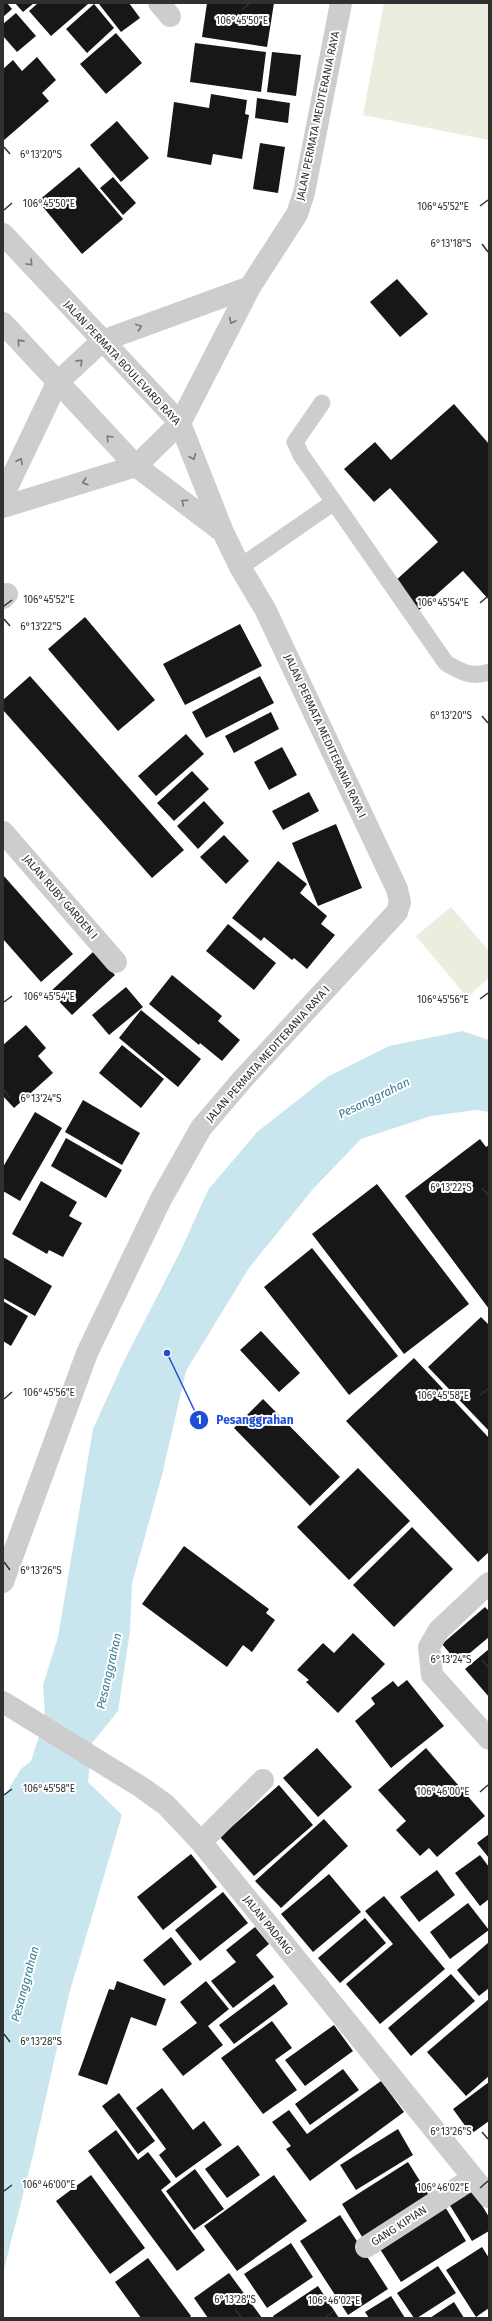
<svg xmlns="http://www.w3.org/2000/svg" width="492" height="2321" viewBox="0 0 492 2321" font-family="'Fira Sans',sans-serif">
<style>
.green{fill:#e9eede}
.water{fill:#c9e6ef}
.building{fill:#171717}
.lines{fill:none;stroke-linecap:round;stroke-linejoin:round}
.service{stroke:#cdcdcd;stroke-width:17}
.minor{stroke:#cdcdcd;stroke-width:22}
.oneway{stroke:#777}
.ticks{fill:none;stroke:#303030;stroke-width:1.5}
.labels{text-anchor:middle;dominant-baseline:central;stroke-width:4;stroke-linejoin:round;paint-order:stroke}
.street-label{font-size:11px;fill:#303030;stroke:#fff}
.water-label{font-size:12px;font-style:italic;fill:#367b91;stroke:#fff}
.ticks-label{font-size:10px;text-anchor:middle;fill:#303030;stroke:#fff;stroke-width:4;stroke-linejoin:round;paint-order:stroke}
.leader{fill:none;stroke:#1d4ed8;stroke-width:1.5}
.callout-dot{fill:#1d4ed8;stroke:#fff;stroke-width:1.5}
.mark-label{font-size:12px;text-anchor:middle;font-weight:bold;fill:#fff}
.callout-label{font-size:12px;text-anchor:middle;font-weight:bold;fill:#1d4ed8;stroke:#fff;stroke-width:4;stroke-linejoin:round;paint-order:stroke}
</style>
<rect width="100%" height="100%" fill="#fff"/>
<path class="green" d="M384,3H489V140L363,115Z
M451,907L489,951V978L467,997L416,936Z"/>
<path class="water" d="M462,1031L489,1040V1112L476,1110L431,1116L361,1139L313,1189L249,1268L186,1371L162,1475L132,1583L130,1631L118,1711L92,1743L88,1782L122,1815L69,1994L33,2155L3,2273V1798L21,1769L31,1761L45,1717L43,1685L58,1637L93,1429L123,1363L182,1248L208,1190L257,1132L327,1077L389,1046Z"/>
<path class="building" d="M3,3H7L12,9L3,17Z
M15,3H34L23,12Z
M38,3H87L88,4L51,36L29,11Z
M129,3L140,18L121,32L99,4Z
M207,3H274L267,47L202,37Z
M94,4L114,28L87,53L66,29Z
M16,13L36,36L17,52L3,36V24Z
M116,33L142,63L106,94L80,64Z
M195,43L266,52L261,92L190,82Z
M272,52L301,55L296,96L267,92Z
M37,57L56,80L42,93L49,101L3,141V69L13,60L22,71Z
M211,94L247,100L245,114L249,115L242,159L213,154L211,165L167,157L174,102L209,108Z
M257,98L290,103L288,123L255,118Z
M117,121L149,158L121,182L90,145Z
M260,143L285,147L278,193L253,189Z
M79,167L123,219L82,254L38,201Z
M113,177L136,203L123,215L100,188Z
M397,279L428,314L400,337L370,302Z
M454,404L489,444V600L463,571L419,610L394,582L438,542L390,488L374,502L344,469L375,442L391,460Z
M85,617L155,700L118,731L48,649Z
M240,624L262,666L185,705L163,664Z
M30,676L184,850L152,878L3,710V700Z
M260,676L274,703L206,738L192,712Z
M271,712L279,729L234,753L225,736Z
M186,734L204,754L156,796L138,776Z
M282,747L297,775L269,790L254,762Z
M192,771L209,789L174,821L157,803Z
M309,792L319,811L283,830L272,811Z
M204,801L224,823L198,849L177,826Z
M336,824L362,888L318,906L292,843Z
M224,835L249,861L226,884L200,857Z
M278,861L307,884L300,893L327,916L321,924L335,935L307,969L294,958L292,960L264,937L261,941L232,918Z
M3,875L73,954L41,982L3,939Z
M228,924L276,963L254,990L206,951Z
M93,952L115,975L72,1015L50,992Z
M172,975L222,1016L218,1021L240,1040L222,1061L200,1043L199,1045L149,1004Z
M126,987L143,1007L109,1035L92,1015Z
M141,1010L201,1059L178,1087L119,1038Z
M26,1025L46,1048L38,1056L53,1073L14,1108L3,1096V1045Z
M122,1045L164,1079L141,1108L99,1073Z
M83,1100L140,1133L122,1165L65,1132Z
M35,1112L62,1128L20,1201L3,1191V1167Z
M66,1138L122,1170L106,1198L51,1166Z
M480,1139L486,1147L489,1145V1309L405,1196Z
M41,1181L77,1202L69,1216L82,1223L63,1257L49,1250L47,1254L12,1234Z
M377,1184L469,1304L404,1354L312,1234Z
M312,1248L398,1356L349,1395L264,1287Z
M3,1257L52,1286L35,1316L3,1298Z
M3,1301L28,1316L11,1346L3,1341Z
M481,1317L489,1325V1431L428,1367Z
M261,1331L300,1373L279,1392L240,1350Z
M414,1358L489,1438V1552L478,1562L346,1421Z
M263,1399L340,1477L310,1506L234,1428Z
M358,1468L410,1521L349,1580L297,1527Z
M412,1527L453,1569L394,1627L353,1585Z
M184,1546L269,1609L266,1613L275,1620L252,1652L243,1645L227,1667L142,1604Z
M485,1607L489,1611V1637L458,1663L442,1644Z
M353,1633L385,1664L338,1713L306,1682L309,1680L297,1670L323,1643L334,1653Z
M489,1649V1697L465,1669Z
M407,1680L444,1726L391,1768L355,1721L375,1704L371,1698L393,1681L398,1687Z
M317,1748L352,1787L318,1817L283,1778Z
M426,1748L485,1816L437,1857L429,1848L420,1856L396,1830L406,1821L378,1790Z
M279,1785L313,1825L254,1876L220,1837Z
M324,1819L348,1846L281,1908L255,1881Z
M489,1834V1858L477,1843Z
M191,1854L217,1887L163,1930L137,1897Z
M480,1855L489,1867V1899L480,1906L455,1873Z
M437,1870L455,1895L419,1922L400,1897Z
M329,1874L361,1912L313,1952L281,1914Z
M223,1892L248,1923L200,1961L175,1930Z
M384,1896L445,1969L380,2024L346,1984L393,1944L365,1911Z
M468,1903L489,1930L450,1959L430,1932Z
M365,1918L386,1943L340,1983L318,1958Z
M255,1927L269,1944L256,1955L274,1977L233,2008L211,1981L236,1962L226,1950Z
M171,1937L192,1964L164,1986L143,1960Z
M489,1942V1988L479,1996L457,1970Z
M451,1974L475,2001L411,2056L388,2028Z
M117,1981L166,1999L156,2026L131,2017L107,2085L78,2075L109,1989L114,1990Z
M206,1981L229,2009L208,2026L223,2045L183,2076L162,2049L197,2023L180,2002Z
M274,1984L288,2004L234,2044L219,2025Z
M489,1999V2076L466,2096L427,2052Z
M272,2021L292,2048L275,2060L297,2090L263,2114L221,2058Z
M334,2025L353,2051L305,2086L285,2060Z
M343,2069L359,2090L310,2125L295,2104Z
M381,2081L404,2112L310,2181L286,2149L291,2146L272,2122L289,2110L307,2134Z
M489,2082V2121L471,2134L453,2109Z
M162,2088L193,2130L204,2121L222,2145L176,2178L159,2155L166,2149L136,2108Z
M119,2093L155,2141L138,2154L102,2106Z
M398,2129L413,2155L356,2190L340,2165Z
M116,2130L138,2160L148,2152L171,2182L161,2190L205,2250L177,2271L88,2151Z
M238,2145L260,2175L227,2198L205,2169Z
M408,2162L430,2197L364,2240L342,2204Z
M195,2169L224,2209L194,2230L166,2191Z
M91,2175L145,2248L110,2274L56,2201Z
M274,2175L307,2221L237,2271L204,2226Z
M472,2189L489,2217V2231L472,2241L449,2204Z
M444,2205L466,2241L401,2282L378,2246Z
M340,2215L388,2289L348,2315L300,2241Z
M291,2243L313,2277L267,2308L244,2274Z
M482,2247L489,2258V2308L476,2317L446,2270Z
M148,2258L191,2316L189,2318H141L115,2282Z
M438,2266L456,2293L417,2318H414L397,2293Z
M229,2273L262,2318H208L194,2298Z
M318,2286L339,2318H274L273,2316Z
M391,2296L405,2318H369L365,2312Z
M454,2302L464,2318H430Z"/>
<g class="lines">
<path class="service" d="M322,403L295,442L301,455L334,502
M240,567L334,502L446,663C461,672 472,678 489,672"/>
<path class="minor" d="M159,3L170,16
M3,234L180,423L223,532L136,466L3,323
M3,496L57,383L102,341L250,287
M3,507L136,466L180,423L250,287L297,214L304,193L341,3
M3,598L7,594
M3,832L116,962
M3,1582L87,1353L161,1199L201,1128L242,1080L397,912L400,902L397,889L265,609L240,567L223,532
M489,1583L439,1630L429,1647L432,1675L489,1739
M3,1702L141,1787L166,1805L201,1842L489,2197
M201,1842L263,1780
M366,2247L473,2178"/>
</g>
<defs><path id="oneway-chevron" d="M-2-3.5L2.5 0L-2 3.5" fill="none" stroke-width="1.6" stroke-linecap="round" stroke-linejoin="round"/></defs>
<g class="oneway">
<use href="#oneway-chevron" transform="translate(30 263) rotate(47)"/>
<use href="#oneway-chevron" transform="translate(232 321) rotate(117)"/>
<use href="#oneway-chevron" transform="translate(139 327) rotate(-20)"/>
<use href="#oneway-chevron" transform="translate(20 342) rotate(-132)"/>
<use href="#oneway-chevron" transform="translate(80 362) rotate(-44)"/>
<use href="#oneway-chevron" transform="translate(109 438) rotate(-133)"/>
<use href="#oneway-chevron" transform="translate(193 457) rotate(68)"/>
<use href="#oneway-chevron" transform="translate(20 461) rotate(-64)"/>
<use href="#oneway-chevron" transform="translate(85 482) rotate(163)"/>
<use href="#oneway-chevron" transform="translate(184 502) rotate(-143)"/>
</g>
<path class="ticks" d="M242,10L249,4M4,147L10,154M480,206L488,200M4,210L12,203M482,244L488,252M480,603L488,596M4,606L12,600M4,619L10,626M482,716L488,723M480,999L488,993M4,1002L12,996M4,1090L10,1098M482,1188L488,1195M480,1395L488,1389M4,1399L12,1392M4,1562L10,1570M482,1660L488,1667M480,1792L488,1785M4,1795L12,1789M4,2034L10,2042M482,2132L488,2139M480,2188L488,2181M4,2191L12,2185M235,2309L241,2317M326,2317L334,2311"/>
<g class="labels">
<g class="street-label">
<text transform="translate(318 116) rotate(-78)">JALAN PERMATA MEDITERANIA RAYA</text>
<text transform="translate(122 363) rotate(47)">JALAN PERMATA BOULEVARD RAYA</text>
<text transform="translate(325 736) rotate(65)">JALAN PERMATA MEDITERANIA RAYA I</text>
<text transform="translate(60 897) rotate(49)">JALAN RUBY GARDEN I</text>
<text transform="translate(268 1054) rotate(-48)">JALAN PERMATA MEDITERANIA RAYA I</text>
<text transform="translate(268 1925) rotate(51)">JALAN PADANG</text>
<text transform="translate(399 2226) rotate(-33)">GANG KIPIAN</text>
</g>
<g class="water-label">
<text transform="translate(374 1098) rotate(-26)">Pesanggrahan</text>
<text transform="translate(109 1671) rotate(-77)">Pesanggrahan</text>
<text transform="translate(25 1984) rotate(-75)">Pesanggrahan</text>
</g>
</g>
<g class="ticks-label">
<text x="242" y="24">106°45'50"E</text>
<text x="41" y="158">6°13'20"S</text>
<text x="49" y="207">106°45'50"E</text>
<text x="443" y="210">106°45'52"E</text>
<text x="451" y="247">6°13'18"S</text>
<text x="49" y="603">106°45'52"E</text>
<text x="443" y="606">106°45'54"E</text>
<text x="41" y="630">6°13'22"S</text>
<text x="451" y="719">6°13'20"S</text>
<text x="49" y="1000">106°45'54"E</text>
<text x="443" y="1003">106°45'56"E</text>
<text x="41" y="1102">6°13'24"S</text>
<text x="451" y="1191">6°13'22"S</text>
<text x="49" y="1396">106°45'56"E</text>
<text x="443" y="1399">106°45'58"E</text>
<text x="41" y="1574">6°13'26"S</text>
<text x="451" y="1663">6°13'24"S</text>
<text x="49" y="1792">106°45'58"E</text>
<text x="443" y="1795">106°46'00"E</text>
<text x="41" y="2045">6°13'28"S</text>
<text x="451" y="2135">6°13'26"S</text>
<text x="49" y="2188">106°46'00"E</text>
<text x="443" y="2191">106°46'02"E</text>
<text x="235" y="2303">6°13'28"S</text>
<text x="334" y="2304">106°46'02"E</text>
</g>
<path class="leader" d="M167 1353L199 1420"/>
<g class="callout-dot">
<circle cx="167" cy="1353" r="4"/>
<circle cx="199" cy="1420" r="10"/>
</g>
<g class="mark-label">
<text x="199" y="1424">1</text>
</g>
<g class="callout-label">
<text x="255" y="1424">Pesanggrahan</text>
</g>
<rect width="492" height="2321" fill="none" stroke="#303030" stroke-width="8"/>
</svg>
